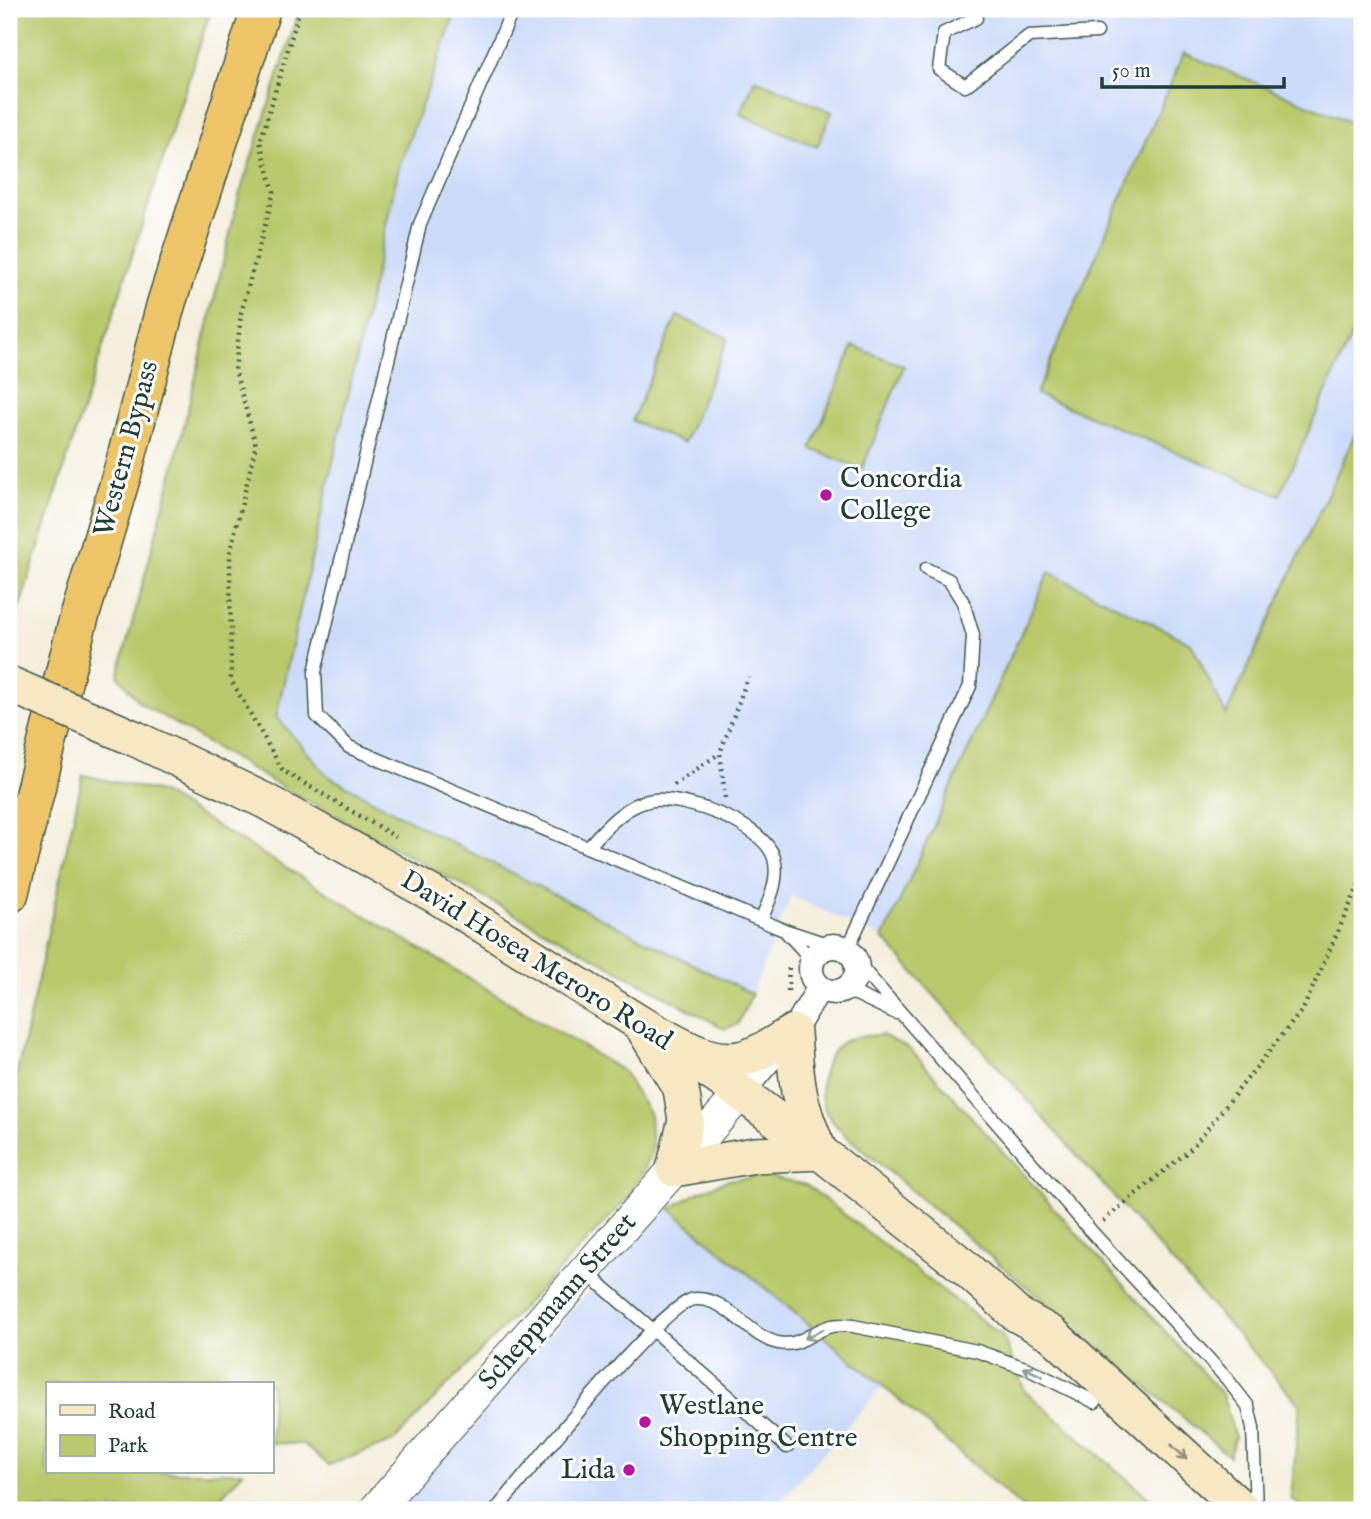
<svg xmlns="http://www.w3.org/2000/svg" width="1371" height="1519" viewBox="0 0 1371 1519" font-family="'IM FELL English',serif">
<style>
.built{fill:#cddbfa}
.green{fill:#b9c96c;stroke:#6c8350;stroke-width:2}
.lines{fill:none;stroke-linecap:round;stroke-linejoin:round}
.service-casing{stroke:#3f584e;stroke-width:15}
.minor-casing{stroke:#3f584e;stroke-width:27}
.tertiary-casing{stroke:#3f584e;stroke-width:34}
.secondary-casing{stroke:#3f584e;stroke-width:38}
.trunk-casing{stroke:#3f584e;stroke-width:41}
.path{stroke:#3f584e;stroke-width:4.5;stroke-dasharray:2 5;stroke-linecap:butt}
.service{stroke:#fff;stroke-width:12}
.minor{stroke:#fff;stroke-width:24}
.tertiary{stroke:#fff;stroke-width:32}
.secondary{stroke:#f8e8c3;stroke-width:35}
.trunk{stroke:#eec569;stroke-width:38}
.secondary-bridge-casing{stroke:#3f584e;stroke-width:38;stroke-linecap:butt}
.secondary-bridge{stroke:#f8e8c3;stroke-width:35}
.oneway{stroke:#8f9e9a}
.oneway2{stroke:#8c927c}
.poi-dot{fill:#b5179e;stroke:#fff;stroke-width:2.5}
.labels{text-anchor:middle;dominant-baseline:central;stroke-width:6;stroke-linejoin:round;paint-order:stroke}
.street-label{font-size:28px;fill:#1f3d34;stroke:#fff}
.poi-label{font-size:28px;fill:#1f3d34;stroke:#fff;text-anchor:start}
</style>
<rect width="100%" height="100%" fill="#fff"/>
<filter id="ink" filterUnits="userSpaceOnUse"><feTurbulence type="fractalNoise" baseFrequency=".0143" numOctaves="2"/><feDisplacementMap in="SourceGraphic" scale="14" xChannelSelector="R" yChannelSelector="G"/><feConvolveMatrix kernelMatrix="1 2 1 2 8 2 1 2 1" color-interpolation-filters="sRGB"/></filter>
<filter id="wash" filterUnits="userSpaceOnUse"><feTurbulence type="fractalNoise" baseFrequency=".00686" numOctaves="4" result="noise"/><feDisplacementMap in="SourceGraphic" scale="28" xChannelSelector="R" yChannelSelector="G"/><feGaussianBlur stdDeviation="1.57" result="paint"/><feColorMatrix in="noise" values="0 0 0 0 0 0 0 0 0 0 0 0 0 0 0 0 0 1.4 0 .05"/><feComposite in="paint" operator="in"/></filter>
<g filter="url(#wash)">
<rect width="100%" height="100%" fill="#f5efde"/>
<path class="built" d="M457,9H1362V419L1226,716L1049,572L883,938L791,896L752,994L446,840L328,776L276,717L399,167Z
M670,1209L883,1386L773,1510H387L649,1225Z"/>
<path class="green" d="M9,9H211L13,628L9,627Z
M300,9H457L399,167L276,717L328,776L446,840L752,994L738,1024L725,1029L273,782L140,703L118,676L176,459L239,196Z
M1184,53L1362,127V312L1280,495L1036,394Z
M755,79L832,112L817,147L740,114Z
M677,316L728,338L684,443L632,421Z
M853,346L904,366L862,469L811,449Z
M1362,419V1510H1304L1291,1498L1300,1405L883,938L1049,572L1191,643L1226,715Z
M83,775L160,792L623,1071L650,1115L652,1153L632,1194L394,1441L329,1465L303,1444L271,1443V1384H47V1472H243L209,1510H9V1109Z
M882,1035L910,1049L1222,1394L1235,1437L1229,1456L845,1135C839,1128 831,1121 827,1114C816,1094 822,1064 836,1048C847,1035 868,1036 882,1035Z
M766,1176L806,1185L1003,1337L1025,1391L1163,1510H1025L883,1386L670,1209L697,1193L727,1180Z"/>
</g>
<g filter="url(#ink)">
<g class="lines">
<g class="service-casing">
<path id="service" d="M513,9L420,224L315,672L317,716L349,747L784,930L833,946
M976,9V18L944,33L939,69L965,86L1029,36L1097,32
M589,846C605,828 627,803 653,800C686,797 764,824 774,858C780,880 769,901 761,920
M787,933L803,950L811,966
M847,950L970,686L973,635L963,602L949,580L926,569
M854,959L1091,1231L1227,1379L1248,1406L1253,1428L1256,1510
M835,992L856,994L896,1013
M585,1271L787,1447
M496,1510C523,1478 665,1300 695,1299C728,1297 747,1336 778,1343C800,1348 812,1330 832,1326C838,1324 847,1326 853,1326L977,1351L1028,1369L1095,1402"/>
</g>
<g class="minor-casing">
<path id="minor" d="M811 969a23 23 0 1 1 46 0a23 23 0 1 1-46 0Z
M741,1093L793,1032L820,987"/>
</g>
<g class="tertiary-casing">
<path id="tertiary" d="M375,1510L741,1093"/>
</g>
<g class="secondary-casing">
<path id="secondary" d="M136,739L265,801L438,897L641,1024L741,1093L820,1152L962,1265L1016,1314L1052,1334L1243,1510
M641,1024C669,1038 706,1065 739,1059C759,1055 776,1042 793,1032C796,1082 798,1106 820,1152L755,1155L674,1169L686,1120L681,1089Z"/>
</g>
<g class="trunk-casing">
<path id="trunk" d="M9,894L76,629L124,467L166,304L261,9"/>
</g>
<path class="path" d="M300,9L260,142L274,192L241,313L235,370L256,445L230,553L231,680L283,771L396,837
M674,785L720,753
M725,798L720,753L748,677
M788,991L789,965
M1103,1221L1192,1148L1303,1009L1362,878"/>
<use href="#service" class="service"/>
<use href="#minor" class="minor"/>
<use href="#tertiary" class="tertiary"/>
<use href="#secondary" class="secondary"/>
<use href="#trunk" class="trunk"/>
<g class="secondary-bridge-casing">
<path id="secondary-bridge" d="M9,684L136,739"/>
</g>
<use href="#secondary-bridge" class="secondary-bridge"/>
</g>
<defs><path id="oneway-shaft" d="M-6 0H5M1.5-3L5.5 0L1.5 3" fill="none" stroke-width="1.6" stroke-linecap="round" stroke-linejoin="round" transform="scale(1.75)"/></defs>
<g class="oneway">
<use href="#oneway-shaft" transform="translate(814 1334) rotate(153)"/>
<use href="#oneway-shaft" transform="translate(1033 1372) rotate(-155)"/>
</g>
<use class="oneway2" href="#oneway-shaft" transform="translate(1179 1452) rotate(43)"/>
</g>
<g class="poi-dot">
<circle cx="826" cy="495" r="7"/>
<circle cx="645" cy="1422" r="7"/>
<circle cx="629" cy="1470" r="7"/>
</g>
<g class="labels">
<g class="street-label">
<text transform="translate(127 449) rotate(-75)">Western Bypass</text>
<text transform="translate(536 961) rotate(32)">David Hosea Meroro Road</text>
<text transform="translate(558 1302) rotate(-49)">Scheppmann Street</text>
</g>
<g class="poi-label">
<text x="840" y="479">Concordia<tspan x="840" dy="32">College</tspan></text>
<text x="659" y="1406">Westlane<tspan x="659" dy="32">Shopping Centre</tspan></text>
<text x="615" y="1470" text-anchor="end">Lida</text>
</g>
</g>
<rect width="1371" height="1519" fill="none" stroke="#fff" stroke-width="35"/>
<rect x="46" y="1382" width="228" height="91" fill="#ffffff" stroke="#a5b1ae" stroke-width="2"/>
<rect x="60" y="1405" width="35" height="10" fill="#f8e8c3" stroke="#a5b1ae" stroke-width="2"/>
<text x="108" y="1418" font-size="21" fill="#1f3d34">Road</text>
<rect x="60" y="1435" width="35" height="21" fill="#b9c96c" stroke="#a5b1ae" stroke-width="2"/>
<text x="108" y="1452" font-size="21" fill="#1f3d34">Park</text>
<path d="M1102 77v10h182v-10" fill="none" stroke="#1f3d34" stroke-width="3.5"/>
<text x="1112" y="77" font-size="21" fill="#1f3d34" stroke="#ffffff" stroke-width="5" paint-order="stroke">50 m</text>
</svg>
